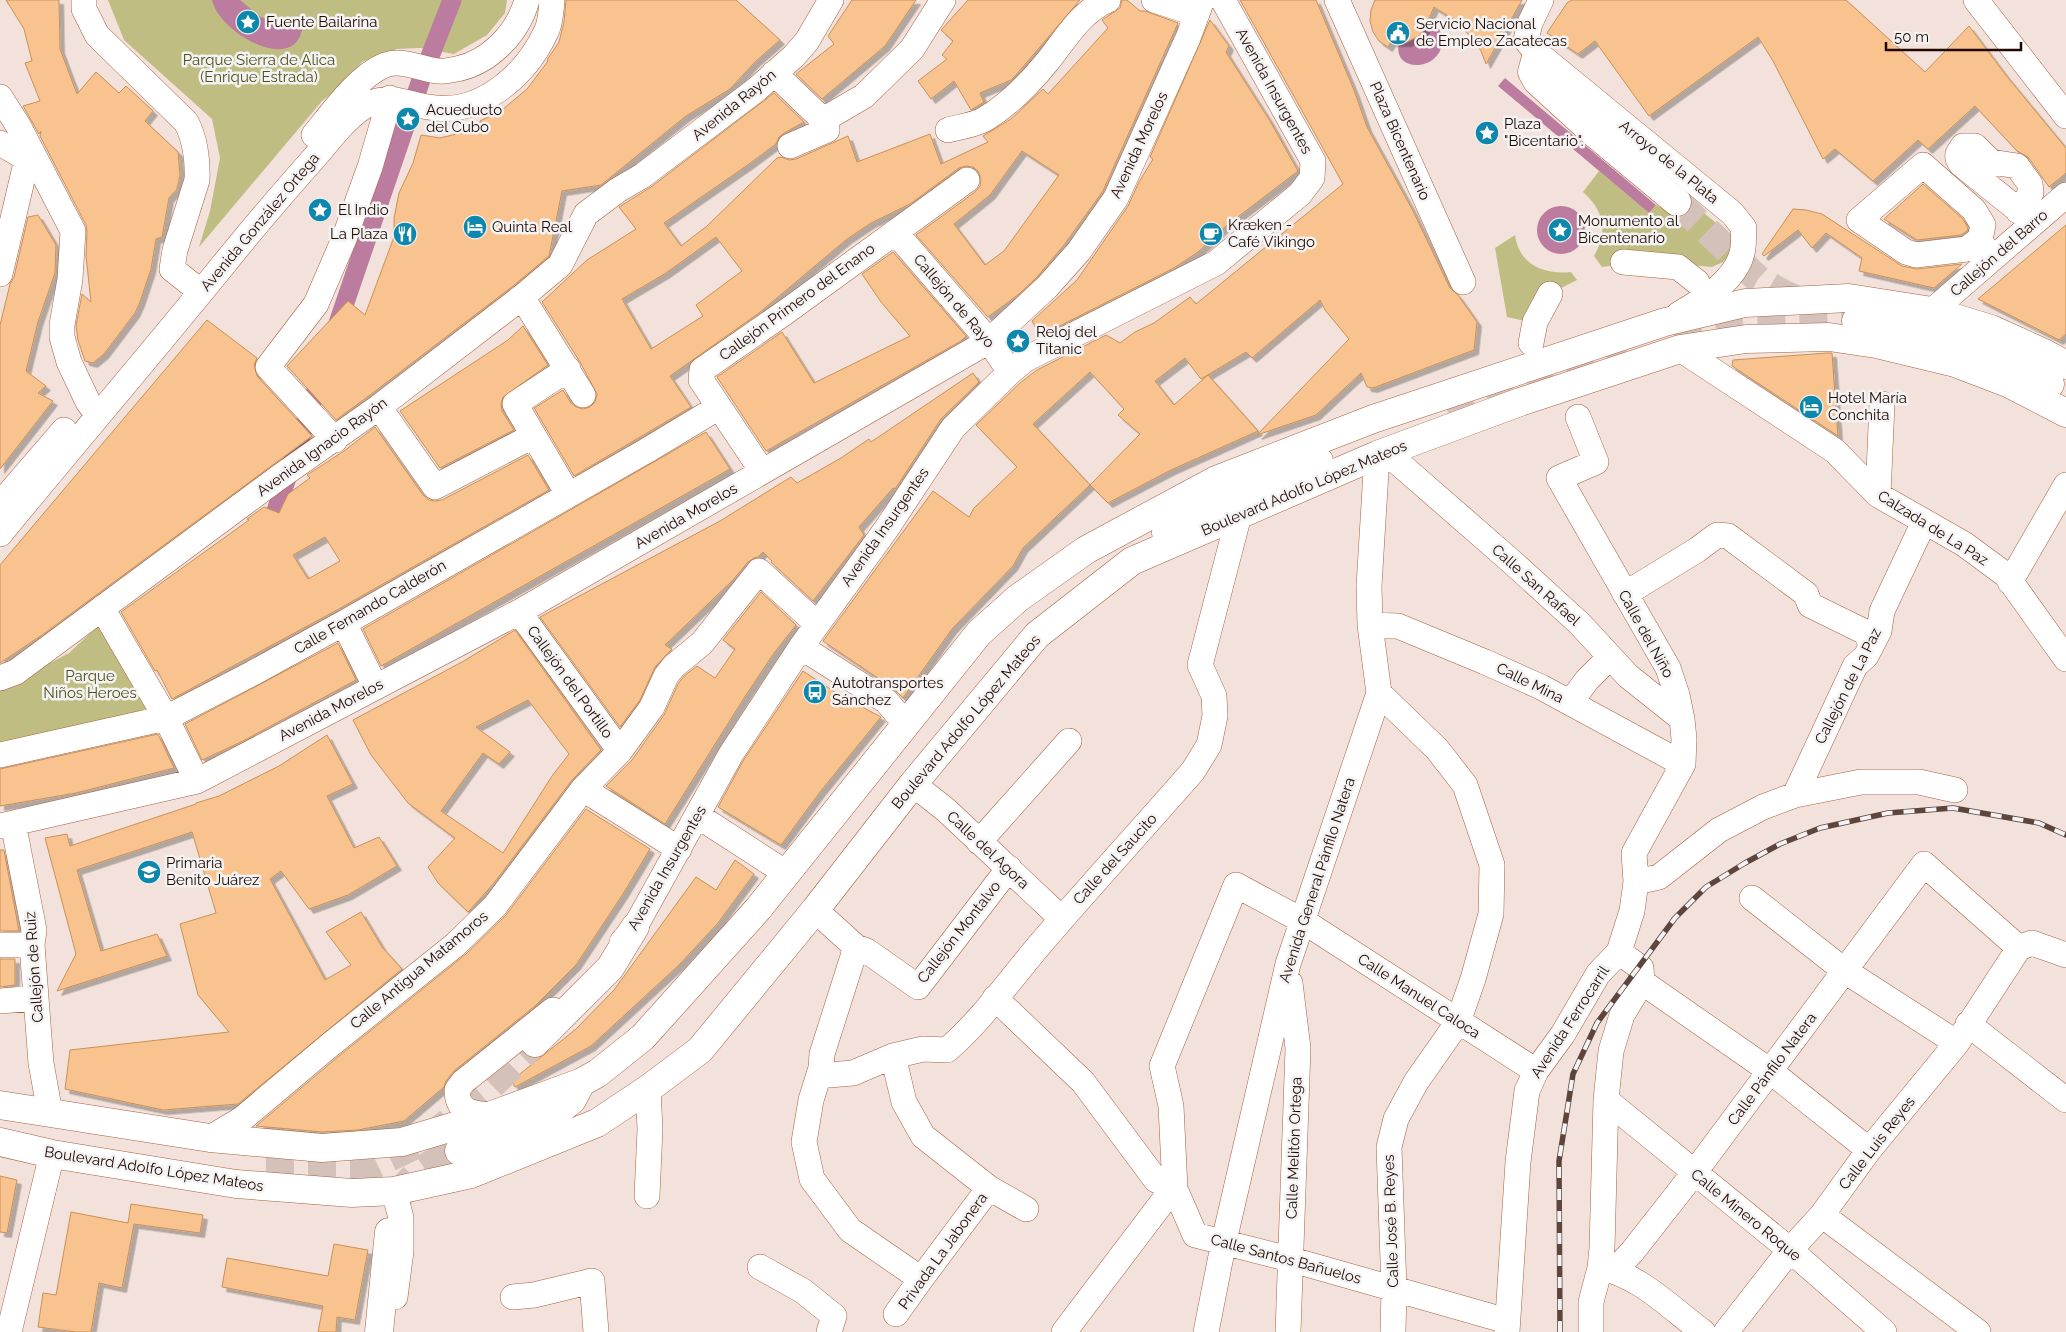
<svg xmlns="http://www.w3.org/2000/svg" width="2066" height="1332" viewBox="0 0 2066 1332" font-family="Raleway,sans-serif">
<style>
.green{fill:#c0bd83}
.water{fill:#bb7c9f}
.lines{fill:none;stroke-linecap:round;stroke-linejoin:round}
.canal{stroke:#bb7c9f;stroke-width:19}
.building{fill:#f9c38f;stroke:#ca9055;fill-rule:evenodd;filter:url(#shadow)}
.major-tunnel{stroke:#d4c1ba;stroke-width:28;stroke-dasharray:28 14;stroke-linecap:butt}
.minor-casing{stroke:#a7603e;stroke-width:26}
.major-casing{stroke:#a7603e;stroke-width:29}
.minor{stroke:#fff;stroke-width:25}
.major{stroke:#fff;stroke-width:28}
.rail-casing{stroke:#5d453d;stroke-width:5.5}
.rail{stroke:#f3f3f3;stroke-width:4;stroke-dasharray:11;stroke-linecap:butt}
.labels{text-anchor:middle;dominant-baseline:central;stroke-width:5;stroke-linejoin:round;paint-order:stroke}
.poi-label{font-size:15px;fill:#230800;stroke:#f3f3f3;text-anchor:start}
.park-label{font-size:15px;fill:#54501b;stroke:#f3f3f3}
.street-label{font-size:15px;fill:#230800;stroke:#f3f3f3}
</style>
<defs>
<filter id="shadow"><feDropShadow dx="4.5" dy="4.5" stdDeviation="0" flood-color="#0004"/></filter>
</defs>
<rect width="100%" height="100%" fill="#f3e2db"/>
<path class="green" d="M108,0H507L505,13L487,35L454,54L420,48L397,49L362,62L340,87L322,101L199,247L210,211L220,158L212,119L124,40Z
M1599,171L1649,213L1656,205L1668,211L1673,188L1726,231L1731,242V248L1727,258L1723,262L1712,267L1645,261L1602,267L1594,256C1608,232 1604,210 1583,192Z
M1515,235C1519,265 1544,275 1571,272L1577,280L1559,289L1529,322L1507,317L1495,248Z
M100,624L149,708L138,714L0,743V689L69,653Z"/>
<path class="water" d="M212,0H240L259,16L278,25H297L302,30C293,74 219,33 212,0Z
M1428,18C1435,22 1442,30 1442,40C1443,71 1391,75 1399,42C1415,42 1425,34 1428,18Z
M1505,78L1656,205L1649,213L1498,86Z
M1537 230a24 24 0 1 1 48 0a24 24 0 1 1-48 0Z"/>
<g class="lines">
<path class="canal" d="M336,329L422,77L452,0
M268,535L322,372"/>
</g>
<path class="building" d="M6,0H59L60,49L77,94L96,72L119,93L126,86L153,111L145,121L178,152L180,175L177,189L169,198L162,237L156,239L151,269L140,302L135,313L104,354L93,363L85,361L78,340L76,326L82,294L91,302L86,256L87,232L86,225L40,136L41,131L39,134L23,106L40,101L25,63L32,61L24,29Z
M566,0H736L780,40L755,62L730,89L686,116L601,185L562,191L549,256L513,286L370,395L336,420L287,366L348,301L365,315L394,237V218L399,193L413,163L421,135L440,138L481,128L480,121L502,110L527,89L548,61L547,60L559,42L564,22Z
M852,0H916L885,46L822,99L796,74L834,44L828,36Z
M968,0H1080L1016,75L1011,80L980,93L984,102L971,110L954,81L931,99L918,81L947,59L942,55L953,41L941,30Z
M1122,0H1127L1140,11H1145L1178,23L1103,191L1064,245L1037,277L1019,294L988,317L916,235L975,192L980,186L981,179L978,171L973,167L966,166L959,168L910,204L871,223L847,239L759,313L670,376L691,407L574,476L534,408L563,390L571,403L576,407L583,409L590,407L595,402L597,394L580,362L542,302L587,260L636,229L619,207L651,187L774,93L804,122L784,133L779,137L776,144L749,164L664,223L681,246L707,226L777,158L781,157L789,160L796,159L848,136L857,162L930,134L941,164L988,142L983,136L1011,119L1043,89L1048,94L1108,28L1102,20L1120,8ZM1022,151L1059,175L1004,251L985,265L954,224L990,195ZM716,237L742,271L696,305L703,316L651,349L622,299L666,273Z
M1240,0H1316L1354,90L1367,127L1412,209L1450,288L1458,295L1477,322L1474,350L1373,388L1367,387L1361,373L1316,415L1257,435L1349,339L1325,310L1320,300L1252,358L1246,352L1201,379L1185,358L1155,381L1174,405L1208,375L1258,431L1171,470L1108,503L1090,485L1023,548L1013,566L952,629L903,698L894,689L823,641L933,491L969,517L974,508L1017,467L976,425L1020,383L1037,370L1106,335L1120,343L1135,332L1154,323L1190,297L1196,304L1343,184ZM1090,372L1124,409L1118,415L1140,434L1090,485L1033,424Z
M1375,0H1522L1486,64L1481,51L1471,37L1456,21L1434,7L1424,30L1420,35L1407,42H1391L1388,47L1379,41L1373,32L1370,21L1371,10Z
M1572,0H1846L1925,72L1969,26L2005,74L2066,148V173L2049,187L2028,157L2017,151L1975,106L1928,149L1918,140L1873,181L1835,149L1823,159L1773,61L1758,37L1649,116L1595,41L1578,54L1547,33L1567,3Z
M1210,20L1229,46L1226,52L1270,121L1298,171L1226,226L1198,252L1174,268L1040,336L1032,321L1077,280L1128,206L1139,182L1153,159L1150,157Z
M1923,184L1963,219L1968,228L1967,231L1961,235L1917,240L1884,219Z
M1793,209L1806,210L1822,214L1902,266L1917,269L1962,264L1934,288L1859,271L1862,258L1826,233L1812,248L1798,230L1764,256L1762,254Z
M38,215L56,245L55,273L38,322L26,371L46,386L38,393L53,401L0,469V325L10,284L14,277L28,217Z
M2066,225V334L2059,340L1978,299Z
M893,252L966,336L961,341L766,451L717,377L782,332L814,383L910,336L881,302L862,274Z
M207,320L257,358L254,365L257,376L312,436L42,635L0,663V565Z
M523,326L548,365L503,397L501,404L502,411L514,430L440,468L400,411L508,340Z
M1827,353H1832L1838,436L1732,366L1733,360Z
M973,373L979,382L941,419L895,489L893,488L859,527L864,535L813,601L771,562L772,561L763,552L758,557L754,558L748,562L733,580L665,645L672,649L655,667L640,700L620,727L540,617L720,521L791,477L797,483L841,458L869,439L871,442Z
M375,427L423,495L429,500L435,501L442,500L528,455L549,490L337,610L172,699L157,670L155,671L121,612L249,520L247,519L264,507L279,513L288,494L310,478L307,475L344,451ZM325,537L340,561L308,579L293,555Z
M706,432L730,469L381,666L363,629Z
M761,592L796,625L774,653L744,698L665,824L606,786L632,760L664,715L678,684L684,676L697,666L715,678L735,649L723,640Z
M515,630L601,750L572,780L494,883L468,912L438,883L428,867L455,838L408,803L371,755L353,720L462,662ZM528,700L569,754L552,776L503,853L441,811L483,753L499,764L510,752L476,727Z
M338,643L356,680L243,741L202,760L185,724Z
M803,671L838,694L881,717L820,792L781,845L718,807L743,761Z
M158,734L174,768L76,793L0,806V769Z
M327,735L353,784L327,796L354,848L379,837L397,866L348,895L309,909L281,871L270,879L325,980L351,965L326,932L361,912L382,947L402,969L238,1104L163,1110L65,1089L70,1050L229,1032L198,995L180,924L216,913L192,832L77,870L101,951L157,934L167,956L57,991L76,954L45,838L67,834L70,846L196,804V803L219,796L279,766Z
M586,809L650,849L623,894L576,965L535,1006L454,1071L446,1081L444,1087L404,1121L358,1130L322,1132L256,1126L339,1056L465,955L506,915Z
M0,850H4L19,931H0Z
M735,860L754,874L718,923L679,965L591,1046L515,1087L511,1081L576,1029L614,990L696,877L716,890Z
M0,959H15V985L0,987Z
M0,1176L17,1180L7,1233L0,1232Z
M131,1204L203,1215L200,1233L134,1224L122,1288L99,1283L91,1332H76L38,1327L43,1293L56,1295L71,1212L128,1223Z
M334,1244L368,1250L355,1320L337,1317L336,1332H318L323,1306L222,1287L227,1258L328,1276Z"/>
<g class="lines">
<path class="major-tunnel" d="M1677,202L1758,279L1784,294L1806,303
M1675,338L1757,322L1846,317
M1448,413L1627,353
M266,1169L368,1168L428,1139L485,1092L535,1043
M398,1200C408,1173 435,1160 459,1151"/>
<g class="minor-casing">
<path id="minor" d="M84,0V9L97,35L186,122C195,138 198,161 197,180L175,250L172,269L201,292
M1154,0L1197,14
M1337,0L1463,282
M1541,0L1530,23L1526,40L1537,53L1732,213L1744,228C1743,234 1744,241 1743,248C1739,279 1703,300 1679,314
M1976,0L2066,116
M774,73L823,120L827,130L790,146
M0,97L19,127L73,231L70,279L62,325V337L69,362L88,402L98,415
M823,120L864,96L912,49L943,0
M948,130C959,127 975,125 985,119C1008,105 1030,83 1047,62C1065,40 1080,12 1108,0
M314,135C332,113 358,76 385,65C403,59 421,69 438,71C444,72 451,70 457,69C490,62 518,33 527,0
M0,143L39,166
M2018,211L2031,193L2030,184L2017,166L1991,162L1975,146H1963C1958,153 1955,156 1961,164L2033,222
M895,232L989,341L1010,372
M1980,239L1967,249L1916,255L1906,252L1859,220L1923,165L1974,210L1983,225L1980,239L1990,260
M1623,262L1678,267L1697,282
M0,274L27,159
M522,297L583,395
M1932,311L2066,195
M1531,343L1535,322L1550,294
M1680,349L1835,451L1878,495L1964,544L2006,575L2066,659
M568,369L515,404L568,494
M379,407L435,487L533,436
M335,440L268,367L316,304L344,239L370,167L390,98
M1387,453L1512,562L1579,623L1628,676L1682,719
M762,471L701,380L702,370L787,311L967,180
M1878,495L1882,404
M0,504L64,430
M0,534C74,444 150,355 224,264C253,228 283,193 314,158C328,142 343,121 362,108C389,90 407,106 436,108C484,113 527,73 546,32C551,22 551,10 552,0
M2010,582L2066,485
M1625,594L1697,550L1717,535L1728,536L1806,594L1810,605L1867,633L1871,647
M102,608L166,718L197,781
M519,612L620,751
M344,623L375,686
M1370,625L1398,626L1485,662L1541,687L1683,764
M801,647L886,701L905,723
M0,678L16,672L278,478L379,407L522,297L560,265L586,214L618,190L642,176L757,89L794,56L807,41L831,0
M1379,693L1437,749L1465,785L1492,865L1491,914L1473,979L1458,1022L1416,1082L1396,1119L1389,1147L1394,1289L1393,1332
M1570,703L1587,680L1610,657
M0,755L166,718L253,673L344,623L646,451L719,407
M913,784L946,810L1062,919
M583,789L679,849
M1795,795L1855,666L1866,656L1879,631L1882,611L1924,522
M698,816L786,873
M13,823L34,930L32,945L41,1063L50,1113
M0,826L197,781L519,612L989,341L1047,287L1079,251L1116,198L1188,38L1202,0
M979,842L1069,741
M1636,882L1659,877L1719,830L1763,807L1795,795L1861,782H1919L1955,790
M1752,898L1845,971L1957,1043
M815,910L856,947L822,1054L821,1068L811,1100L804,1142L812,1179L850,1230L921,1279
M622,942L635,927L731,754L801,647L887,528L953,428L1010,372L1026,359L1216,263L1300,194L1312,178L1313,161L1223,0
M0,945H32
M856,947L867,951L918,987L1009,868
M2019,948L2032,943L2066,955
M1619,952L1641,968L1642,982L1770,1071L1869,1150
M995,998L1083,1082L1156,1180L1175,1189L1195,1235L1289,1259L1507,1321
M0,1001L36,998
M1968,1024L2066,1100
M893,1056L904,1102L923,1136L989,1188L1026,1209
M821,1068L829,1075L853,1073L893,1056L923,1049L947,1050C983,1019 1011,978 1042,942C1092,884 1143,828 1193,771L1209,745L1215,716L1214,696L1200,665L1239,515
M1606,1100L1790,1250L1884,1332
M492,1115C474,1114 457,1113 457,1090L463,1082L553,1010
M210,1138L242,1119L330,1045L455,945L495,906L583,789L620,751L652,707L666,676L674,666L702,643L759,571L817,624
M394,1191L401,1218V1251L395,1297
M647,1196L650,1129L648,1089
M1822,1215L1978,1332
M760,1267L803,1291L834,1316L829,1332
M1600,1268C1637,1273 1673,1310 1703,1332
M1615,1270L1632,1252L1694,1173L1924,864L2019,948
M513,1297L534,1295L592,1281L596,1332
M896,1314L921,1279L989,1188
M9,1332L52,1154
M1064,1332L1161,1204L1175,1189L1171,1106L1162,1066L1236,885L1303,921L1536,1071
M1206,1332L1224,1241L1288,964L1379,693L1370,625L1369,586L1377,455
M1288,1332L1298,1048L1290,983
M1507,1332L1518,1162L1527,1091L1536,1071L1563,1034L1598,974L1619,952L1632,911L1636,882L1634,853L1683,764L1684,739L1682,719L1677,695L1668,668L1559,478L1596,462L1578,417
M1591,1332V1302L1600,1268L1602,1248L1606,1100L1611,1051L1622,1015L1642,982
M1726,1332L1790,1250L1822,1215L1869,1150L1957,1043L2019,948"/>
</g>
<g class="major-casing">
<path id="major" d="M1537,53L1532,72L1537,81L1594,133L1677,202
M1856,321C1925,332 1989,349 2050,384
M1166,533C1214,500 1264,482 1319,461
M535,1043L610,968L635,927
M0,1105L210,1138L322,1148L402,1142L492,1115L582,1082L598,1073L643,1037L758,909L979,633L1017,599L1086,550L1216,480L1373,419L1665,322L1745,303L1849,298L1932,311L1991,329L2044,353L2066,365
M0,1142L52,1154L236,1184L352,1193L394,1191L471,1174L597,1123L648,1089L700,1050L815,910L913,784L1037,635L1132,561L1377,455L1520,402L1680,349L1746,339L1829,337L1876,344L1955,363L2010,384L2066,413
M459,1151L552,1116L572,1100L581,1083
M379,1332L389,1232"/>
</g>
<use href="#minor" class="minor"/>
<use href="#major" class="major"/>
<g class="rail-casing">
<path id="rail" d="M1560,1332L1559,1161L1573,1074L1597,1023L1675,918L1706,887L1745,863L1780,844L1820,828L1888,813L1953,808L2039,823L2066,835"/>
</g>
<use href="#rail" class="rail"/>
</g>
<defs>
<g id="sight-disc" transform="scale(1.25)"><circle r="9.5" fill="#0d87ab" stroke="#f3f3f3"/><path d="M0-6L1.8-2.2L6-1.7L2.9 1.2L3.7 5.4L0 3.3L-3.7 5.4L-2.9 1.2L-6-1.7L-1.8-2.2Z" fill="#fff"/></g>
<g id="civic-disc" transform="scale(1.25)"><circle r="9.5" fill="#0d87ab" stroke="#f3f3f3"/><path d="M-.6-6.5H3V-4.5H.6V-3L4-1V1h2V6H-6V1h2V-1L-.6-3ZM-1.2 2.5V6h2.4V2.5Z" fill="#fff"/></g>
<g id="hotel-disc" transform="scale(1.25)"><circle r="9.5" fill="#0d87ab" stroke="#f3f3f3"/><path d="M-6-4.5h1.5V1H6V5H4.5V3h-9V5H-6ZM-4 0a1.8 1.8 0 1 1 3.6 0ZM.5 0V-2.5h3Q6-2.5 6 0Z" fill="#fff"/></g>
<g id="restaurant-disc" transform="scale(1.25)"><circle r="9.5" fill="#0d87ab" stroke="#f3f3f3"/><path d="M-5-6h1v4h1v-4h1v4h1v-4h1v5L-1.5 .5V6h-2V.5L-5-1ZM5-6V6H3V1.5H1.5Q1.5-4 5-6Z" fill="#fff"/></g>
<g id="cafe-disc" transform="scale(1.25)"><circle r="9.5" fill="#0d87ab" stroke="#f3f3f3"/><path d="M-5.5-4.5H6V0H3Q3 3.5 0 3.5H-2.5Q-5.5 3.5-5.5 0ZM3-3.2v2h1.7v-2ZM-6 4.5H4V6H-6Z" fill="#fff"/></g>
<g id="bus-disc" transform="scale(1.25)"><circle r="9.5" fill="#0d87ab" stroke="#f3f3f3"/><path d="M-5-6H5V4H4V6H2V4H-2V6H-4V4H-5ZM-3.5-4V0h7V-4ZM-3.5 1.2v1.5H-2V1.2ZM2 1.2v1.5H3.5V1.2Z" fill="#fff"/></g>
<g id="school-disc" transform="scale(1.25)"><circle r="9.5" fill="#0d87ab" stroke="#f3f3f3"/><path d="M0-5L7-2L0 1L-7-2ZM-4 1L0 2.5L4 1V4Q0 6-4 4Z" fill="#fff"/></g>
</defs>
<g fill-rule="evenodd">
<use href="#sight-disc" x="248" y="22"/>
<use href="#civic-disc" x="1398" y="33"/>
<use href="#sight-disc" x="408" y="119"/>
<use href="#sight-disc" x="1487" y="133"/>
<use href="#sight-disc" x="320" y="210"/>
<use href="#hotel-disc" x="475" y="227"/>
<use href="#sight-disc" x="1560" y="230"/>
<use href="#restaurant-disc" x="405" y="234"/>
<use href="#cafe-disc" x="1211" y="234"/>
<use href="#sight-disc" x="1018" y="341"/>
<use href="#hotel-disc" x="1811" y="407"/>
<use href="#bus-disc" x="815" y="692"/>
<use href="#school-disc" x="149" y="872"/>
</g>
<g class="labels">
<g class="poi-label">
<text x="266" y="22">Fuente Bailarina</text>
<text x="1416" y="24">Servicio Nacional<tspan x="1416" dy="17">de Empleo Zacatecas</tspan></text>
<text x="426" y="110">Acueducto<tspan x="426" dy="17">del Cubo</tspan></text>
<text x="1504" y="124">Plaza<tspan x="1504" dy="17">"Bicentario".</tspan></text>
<text x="338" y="210">El Indio</text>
<text x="1578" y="221">Monumento al<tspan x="1578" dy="17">Bicentenario</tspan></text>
<text x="1228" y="225">Kræken -<tspan x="1228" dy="17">Café Vikingo</tspan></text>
<text x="492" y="227">Quinta Real</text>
<text x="388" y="234" text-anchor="end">La Plaza</text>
<text x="1036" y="332">Reloj del<tspan x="1036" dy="17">Titanic</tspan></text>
<text x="1828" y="398">Hotel María<tspan x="1828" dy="17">Conchita</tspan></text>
<text x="832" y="683">Autotransportes<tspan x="832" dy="17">Sánchez</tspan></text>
<text x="166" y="863">Primaria<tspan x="166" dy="17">Benito Juárez</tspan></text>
</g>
<g class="park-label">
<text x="259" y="60">Parque Sierra de Alica<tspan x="259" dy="17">(Enrique Estrada)</tspan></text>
<text x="90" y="676">Parque<tspan x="90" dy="17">Niños Heroes</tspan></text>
</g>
<g class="street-label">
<text transform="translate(1274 91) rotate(61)">Avenida Insurgentes</text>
<text transform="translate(734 105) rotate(-39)">Avenida Rayón</text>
<text transform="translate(1400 141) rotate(66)">Plaza Bicentenario</text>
<text transform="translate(1139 145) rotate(-65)">Avenida Morelos</text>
<text transform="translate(1669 162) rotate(39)">Arroyo de la Plata</text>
<text transform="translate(260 222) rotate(-50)">Avenida González Ortega</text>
<text transform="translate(1999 253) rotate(-41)">Callejón del Barro</text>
<text transform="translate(954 301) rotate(50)">Callejón de Rayo</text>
<text transform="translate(797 302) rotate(-36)">Callejón Primero del Enano</text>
<text transform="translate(322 447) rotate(-36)">Avenida Ignacio Rayón</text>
<text transform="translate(1304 488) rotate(-23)">Boulevard Adolfo López Mateos</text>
<text transform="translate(686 516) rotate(-30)">Avenida Morelos</text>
<text transform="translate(885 527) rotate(-55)">Avenida Insurgentes</text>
<text transform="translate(1933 528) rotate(32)">Calzada de La Paz</text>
<text transform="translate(1536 585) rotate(42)">Calle San Rafael</text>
<text transform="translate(370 607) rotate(-30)">Calle Fernando Calderón</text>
<text transform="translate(1646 634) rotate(61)">Calle del Niño</text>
<text transform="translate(570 682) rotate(54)">Callejón del Portillo</text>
<text transform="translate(1530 683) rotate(26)">Calle Mina</text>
<text transform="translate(1848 686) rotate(-63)">Callejón de La Paz</text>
<text transform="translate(331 710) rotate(-28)">Avenida Morelos</text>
<text transform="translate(966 722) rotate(-50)">Boulevard Adolfo López Mateos</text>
<text transform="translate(988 850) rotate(43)">Calle del Agora</text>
<text transform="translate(1115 859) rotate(-48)">Calle del Saucito</text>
<text transform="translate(667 868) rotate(-60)">Avenida Insurgentes</text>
<text transform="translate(1317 880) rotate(-72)">Avenida General Pánfilo Natera</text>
<text transform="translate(959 932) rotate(-52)">Callejón Montalvo</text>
<text transform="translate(34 967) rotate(-94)">Callejón de Ruiz</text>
<text transform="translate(419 970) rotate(-40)">Calle Antigua Matamoros</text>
<text transform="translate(1419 996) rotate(33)">Calle Manuel Caloca</text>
<text transform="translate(1570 1022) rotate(-57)">Avenida Ferrocarril</text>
<text transform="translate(1772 1069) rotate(-53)">Calle Pánfilo Natera</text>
<text transform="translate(1877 1143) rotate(-52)">Calle Luis Reyes</text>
<text transform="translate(1294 1148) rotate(-88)">Calle Melitón Ortega</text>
<text transform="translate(154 1169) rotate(9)">Boulevard Adolfo López Mateos</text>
<text transform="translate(1746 1215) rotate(39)">Calle Minero Roque</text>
<text transform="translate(1391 1221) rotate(-92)">Calle José B. Reyes</text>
<text transform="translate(943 1251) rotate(-54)">Privada La Jabonera</text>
<text transform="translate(1286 1259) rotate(15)">Calle Santos Bañuelos</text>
</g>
</g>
<path d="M1886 42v8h135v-8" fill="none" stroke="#230800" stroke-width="2.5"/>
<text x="1894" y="42" font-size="15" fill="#230800" stroke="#f3f3f3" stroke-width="4" paint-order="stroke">50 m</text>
</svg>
